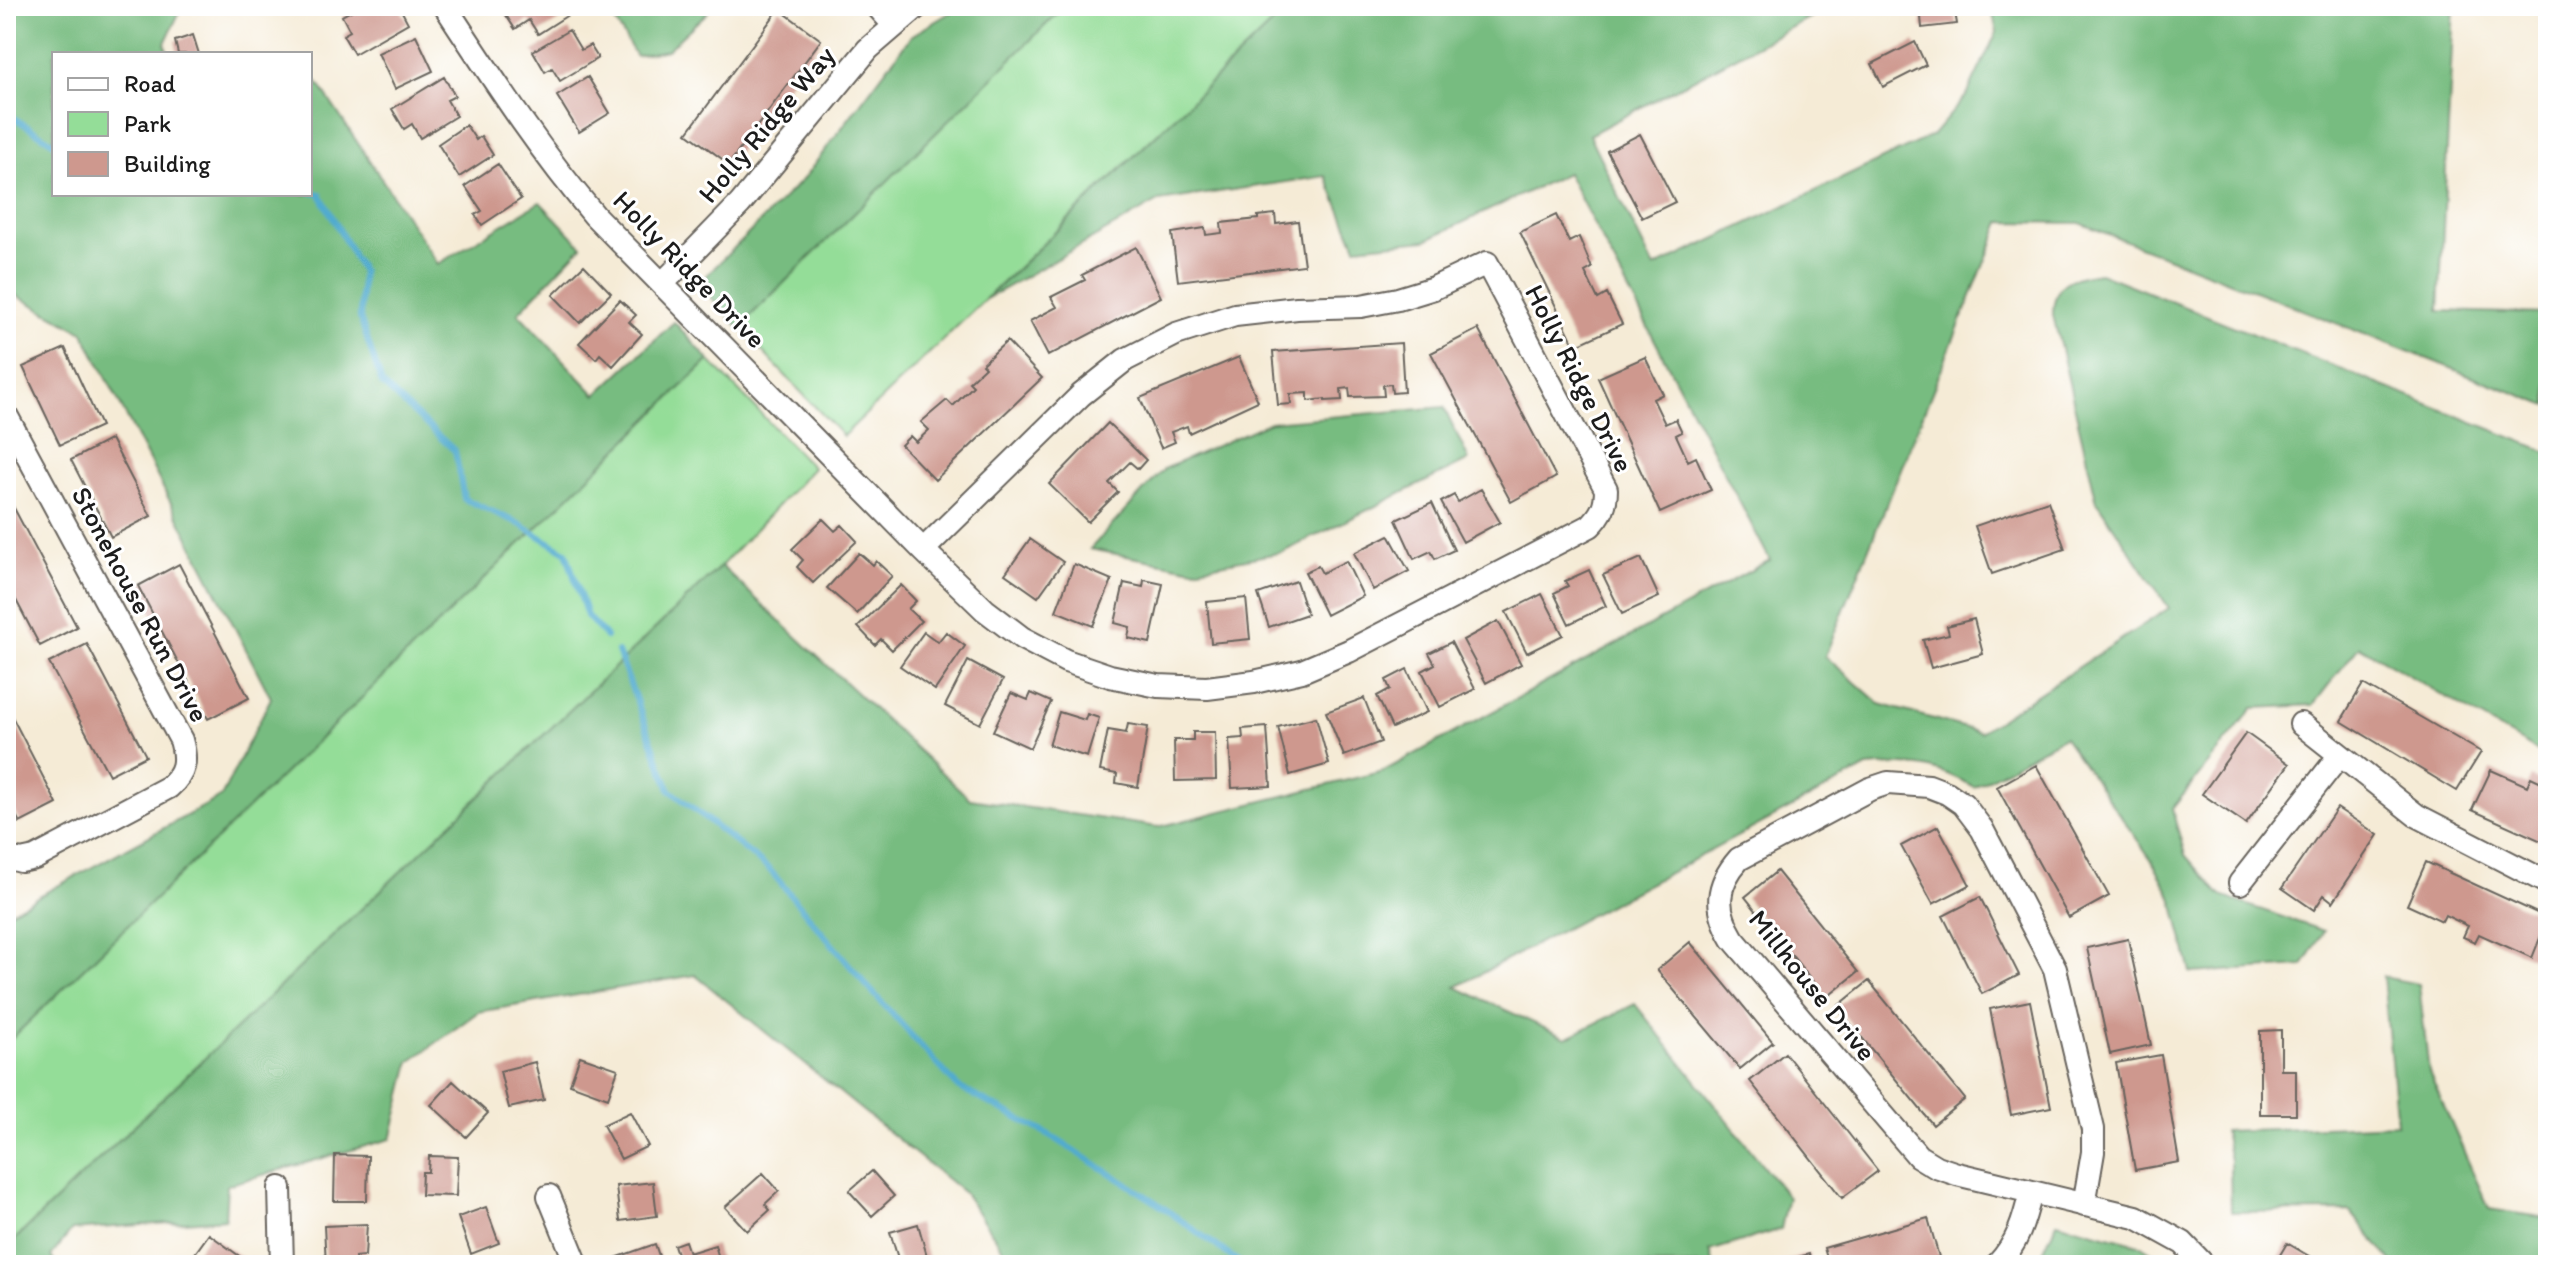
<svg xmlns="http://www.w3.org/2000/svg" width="2554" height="1271" viewBox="0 0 2554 1271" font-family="Itim,sans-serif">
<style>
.green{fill:#94dd98;stroke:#587c5a;stroke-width:2}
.forest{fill:#77bc80;stroke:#4a6c4e;stroke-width:2}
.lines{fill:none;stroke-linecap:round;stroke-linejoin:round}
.stream{stroke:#51abcf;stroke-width:6}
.building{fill:#ce988e}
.minor-casing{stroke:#68645d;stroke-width:26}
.minor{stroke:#fff;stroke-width:22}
.labels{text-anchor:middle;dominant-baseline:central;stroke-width:6;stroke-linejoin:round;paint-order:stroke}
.street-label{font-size:28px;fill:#1c1c1c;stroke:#fff}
</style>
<rect width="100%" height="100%" fill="#fff"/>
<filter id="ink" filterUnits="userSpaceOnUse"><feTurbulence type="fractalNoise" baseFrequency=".0125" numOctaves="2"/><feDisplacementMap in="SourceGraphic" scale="16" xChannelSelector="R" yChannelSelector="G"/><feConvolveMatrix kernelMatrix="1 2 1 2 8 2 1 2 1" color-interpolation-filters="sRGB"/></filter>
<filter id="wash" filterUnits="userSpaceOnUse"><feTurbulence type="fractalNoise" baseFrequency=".006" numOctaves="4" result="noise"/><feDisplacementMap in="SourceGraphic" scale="32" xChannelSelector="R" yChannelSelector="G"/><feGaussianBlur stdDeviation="1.8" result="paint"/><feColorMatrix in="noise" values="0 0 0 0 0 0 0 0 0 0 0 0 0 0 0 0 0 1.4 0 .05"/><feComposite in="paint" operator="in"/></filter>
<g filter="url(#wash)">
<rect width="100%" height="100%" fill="#f5ebd6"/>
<path class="green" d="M1065,6H1290L843,436L739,327Z
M709,360L813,468L721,566L6,1248V1044Z"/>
<path class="forest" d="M6,6H186L182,7L165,43L168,54H54V194H310V71L438,264L540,202L582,246L518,313L596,395L674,322L709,360L6,1044V914L221,797L271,698L83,332L6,290Z
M606,6H704L708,12L667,50L636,56Z
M961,6H1065L739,327L698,284L804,178L911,36Z
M1290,6H1831L1589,135L1654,268L1933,135L1967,95L1997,32L1991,6H2454L2439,311L2548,314V406L2080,223L2001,222L1825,656L1880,704L1980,732L2169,608L2097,502L2053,315C2053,282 2070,277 2100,273L2548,452V757L2359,646L2313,705L2253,708L2172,809L2185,855L2221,896L2324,931L2303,966L2191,973L2172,897L2151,859L2064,737L1974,787C1932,764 1914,762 1867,767L1456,987L1566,1038L1635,1004L1788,1197L1781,1229L1710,1251L1714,1265H1014L964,1193L695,975L478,1012L410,1062L391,1139L227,1185L225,1219L72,1230L51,1256L56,1265H6V1248L721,566L970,799L1158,827L1384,771L1770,560L1567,173L1426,240L1356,247L1326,176L1159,201L986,299Z
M1444,407L1469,460L1283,552L1194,569L1090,549L1164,469L1270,422Z
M2383,977L2419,984L2429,1072L2489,1209L2548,1218V1265H2394L2350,1211L2231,1212L2230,1160L2224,1131L2397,1124Z
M2057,1222L2138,1244L2171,1265H2037Z"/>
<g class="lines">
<path class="stream" d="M6,113L54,143
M310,192L320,194L362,272L360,318L382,384L455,451L464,499L514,521L566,552L587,616L606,637
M618,652L670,790L769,869L867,986L958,1087L1048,1134L1154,1201L1243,1265"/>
</g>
<g id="blocks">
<path class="building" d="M360,6H399L408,23L354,54L343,35L350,31L342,16Z
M507,6H567L571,13L538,34L529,20L515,29L502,9Z
M1920,6H1954L1957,24L1922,28Z
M779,9L821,40L729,164L687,133Z
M569,30L581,50L590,45L598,58L560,81L552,68L545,72L533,51Z
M193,35L199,54H178L175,41Z
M416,35L433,71L395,89L378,53Z
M1915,42L1926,65L1883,87L1872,64Z
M444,77L455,96L447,100L456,116L420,138L412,124L404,129L392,109Z
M588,77L610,113L579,132L557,96Z
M466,125L476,140L481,136L493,155L459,177L438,144Z
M1640,134L1675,202L1642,218L1607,151Z
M498,164L521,199L482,225L475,215L482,211L465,186Z
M1275,214L1276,224L1298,221L1304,265L1178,281L1172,233L1205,228L1206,235L1222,233L1221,223L1258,219V216Z
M1556,215L1569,242L1579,237L1592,268L1585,272L1598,299L1607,294L1622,324L1575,346L1520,232Z
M1136,247L1161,297L1048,356L1030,321L1057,307L1051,297L1085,280L1082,275Z
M584,265L611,293L580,323L553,295Z
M620,300L636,315L629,322L642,334L613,366L600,354L596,359L579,343Z
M1478,329L1556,477L1511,502L1431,353Z
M1007,341L1042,378L935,480L901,445L910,436L916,442L929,430L921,422L947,400L953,406L973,386L969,382L985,367L982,364Z
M1401,343L1404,392L1392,393L1391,384L1383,385L1384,396L1350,397L1349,388L1341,389L1342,400L1325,401V399L1308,401V393L1290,394L1291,404L1278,405L1273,352Z
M65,348L101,426L60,445L23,367Z
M1239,357L1258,401L1189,433L1187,426L1171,432L1175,442L1161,448L1140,398Z
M1645,357L1663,394L1653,399L1665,424L1676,419L1682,432L1676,435L1688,461L1696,457L1711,490L1660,513L1598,378Z
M1108,423L1146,460L1138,469L1130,462L1109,483L1118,492L1088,522L1049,484Z
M111,439L151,516L111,537L71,460Z
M1481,489L1500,522L1463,542L1441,502L1454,495L1458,502Z
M6,493L77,627L40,646L6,581Z
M2048,501L2065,549L1992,574L1975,526Z
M1432,503L1454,550L1435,559L1431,551L1414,559L1396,520Z
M823,519L835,531L842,525L857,541L813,583L797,567L803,560L792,549Z
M1389,535L1409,571L1373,590L1354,553Z
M1030,539L1063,562L1038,597L1005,574Z
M859,553L873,565L876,561L892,576L857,614L827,588Z
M1641,558L1659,597L1622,614L1603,575Z
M1346,561L1363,596L1326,615L1305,572L1318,566L1322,573Z
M179,564L249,698L208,719L138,586Z
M1074,564L1112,580L1093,626L1056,611Z
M1589,570L1606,606L1569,624L1554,593L1568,586L1565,581Z
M1144,580L1163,584L1150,643L1128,638L1130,627L1115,623L1124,583L1143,587Z
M1296,581L1307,614L1269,627L1258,594Z
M901,585L916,601L908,609L921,621L892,650L881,639L875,645L858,627Z
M1542,594L1563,635L1527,653L1506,612Z
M1246,598L1250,639L1211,643L1207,602Z
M1974,619L1983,654L1931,668L1923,640L1949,634L1947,626Z
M1498,621L1521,664L1486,683L1463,640Z
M924,632L938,642L946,632L965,646L935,690L900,666Z
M1451,642L1475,689L1440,707L1422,671L1435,664L1429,653Z
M87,644L146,756L109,775L49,663Z
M968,661L1003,680L980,724L945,706Z
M1407,669L1427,712L1392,728L1377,696L1390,689L1386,680Z
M2363,684L2481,752L2457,791L2341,721Z
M1011,693L1028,700L1031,693L1051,702L1030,748L993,731Z
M1364,698L1381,742L1344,756L1326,712Z
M6,705L57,804L20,823L6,796Z
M1059,712L1085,720L1087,714L1099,718L1087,757L1049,745Z
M1316,717L1329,764L1290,775L1278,727Z
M1128,724L1148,727L1138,787L1116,783L1117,774L1100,771L1108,730L1126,733Z
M1267,727L1271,786L1232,788L1229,739L1243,738L1242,729Z
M1193,732H1215L1216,780L1175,781L1174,740H1193Z
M2246,733L2289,764L2246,824L2202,794Z
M2036,765L2109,896L2069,918L1997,787Z
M2491,770L2527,786L2531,777L2548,785V844L2472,810Z
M2337,808L2378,835L2333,902L2324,895L2314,910L2282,888Z
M1938,826L1970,885L1933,904L1901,846Z
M2426,862L2548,918L2532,958L2479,934L2475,942L2463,937L2468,926L2445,915L2442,921L2407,905Z
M1777,871L1858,972L1826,998L1745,897Z
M1980,897L2019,975L1982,994L1943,916Z
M2128,939L2151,1045L2110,1054L2087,948Z
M1690,942L1773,1042L1740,1069L1657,970Z
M1869,981L1965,1099L1933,1125L1837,1007Z
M2030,1001L2051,1107L2011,1115L1990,1009Z
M2281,1030V1070H2296V1114H2260V1031Z
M1785,1053L1878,1171L1842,1198L1750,1081Z
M2161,1055L2179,1162L2135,1170L2116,1063Z
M580,1056L618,1069L608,1098L570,1084Z
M535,1062L544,1100L509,1108L500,1071Z
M453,1081L488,1113L466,1137L431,1105Z
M630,1112L648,1146L621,1159L603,1125Z
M335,1155L368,1156L367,1201H334Z
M429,1156L458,1157L456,1196L421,1195L422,1172H428Z
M872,1171L894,1196L872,1216L849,1191Z
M763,1173L779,1191L765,1204L770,1210L747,1231L725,1207Z
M653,1182L657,1216L620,1221L616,1186Z
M486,1207L499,1243L471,1254L458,1217Z
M1928,1218L1939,1257L1911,1265H1829L1824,1248Z
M367,1224L365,1256L355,1257L356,1265H326L324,1226Z
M918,1224L929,1263L900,1265L890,1232Z
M209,1234L242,1258L237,1265L188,1263Z
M685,1241L689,1253L715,1245L721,1265H681L674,1245Z
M2287,1243L2324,1265H2274Z
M655,1244L662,1265H618L615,1258Z
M1809,1254L1812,1265H1773V1264Z"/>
</g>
</g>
<g filter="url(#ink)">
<use href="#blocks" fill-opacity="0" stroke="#68645d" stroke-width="2"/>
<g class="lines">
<g class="minor-casing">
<path id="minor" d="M445,6C493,79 538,149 595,216L923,550L985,610L1022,638L1066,661L1110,676L1158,686L1207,688L1254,682L1302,671L1349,651L1590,526C1602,514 1606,505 1606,489L1487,263L1434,288L1398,299L1361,306L1297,308L1235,315L1176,334L1125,360L1081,395L923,550
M877,6L894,25
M662,284L740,204L868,49L918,6
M6,415L181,740C187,761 185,773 169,787L35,858L21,861L6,857
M2301,724L2416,815L2548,883
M2240,883L2340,755
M280,1188L282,1265
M549,1196L577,1265
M2084,1205L2093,1152V1129L2055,969L1982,829L1963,804L1947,793L1929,786L1888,783L1870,789L1739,859C1715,886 1715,909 1733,939L1918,1156L1936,1167L1957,1174L2136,1217L2183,1243L2204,1265
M1997,1265C2018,1243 2024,1221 2031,1192"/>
</g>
<use href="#minor" class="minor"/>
</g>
</g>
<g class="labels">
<g class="street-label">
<text transform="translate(766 124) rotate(-50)">Holly Ridge Way</text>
<text transform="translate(690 269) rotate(46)">Holly Ridge Drive</text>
<text transform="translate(1580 378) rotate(63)">Holly Ridge Drive</text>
<text transform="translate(141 604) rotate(62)">Stonehouse Run Drive</text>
<text transform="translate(1813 985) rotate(51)">Millhouse Drive</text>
</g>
</g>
<rect width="2554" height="1271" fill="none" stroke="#fff" stroke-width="32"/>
<rect x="52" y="52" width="260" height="144" fill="#ffffff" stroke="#a4a4a4" stroke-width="2"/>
<rect x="68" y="78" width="40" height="12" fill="#ffffff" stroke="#a4a4a4" stroke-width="2"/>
<text x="124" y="92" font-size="24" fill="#1c1c1c">Road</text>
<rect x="68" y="112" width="40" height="24" fill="#94dd98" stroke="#a4a4a4" stroke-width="2"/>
<text x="124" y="132" font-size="24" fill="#1c1c1c">Park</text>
<rect x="68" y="152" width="40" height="24" fill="#ce988e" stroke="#a4a4a4" stroke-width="2"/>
<text x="124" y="172" font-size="24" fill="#1c1c1c">Building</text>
</svg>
